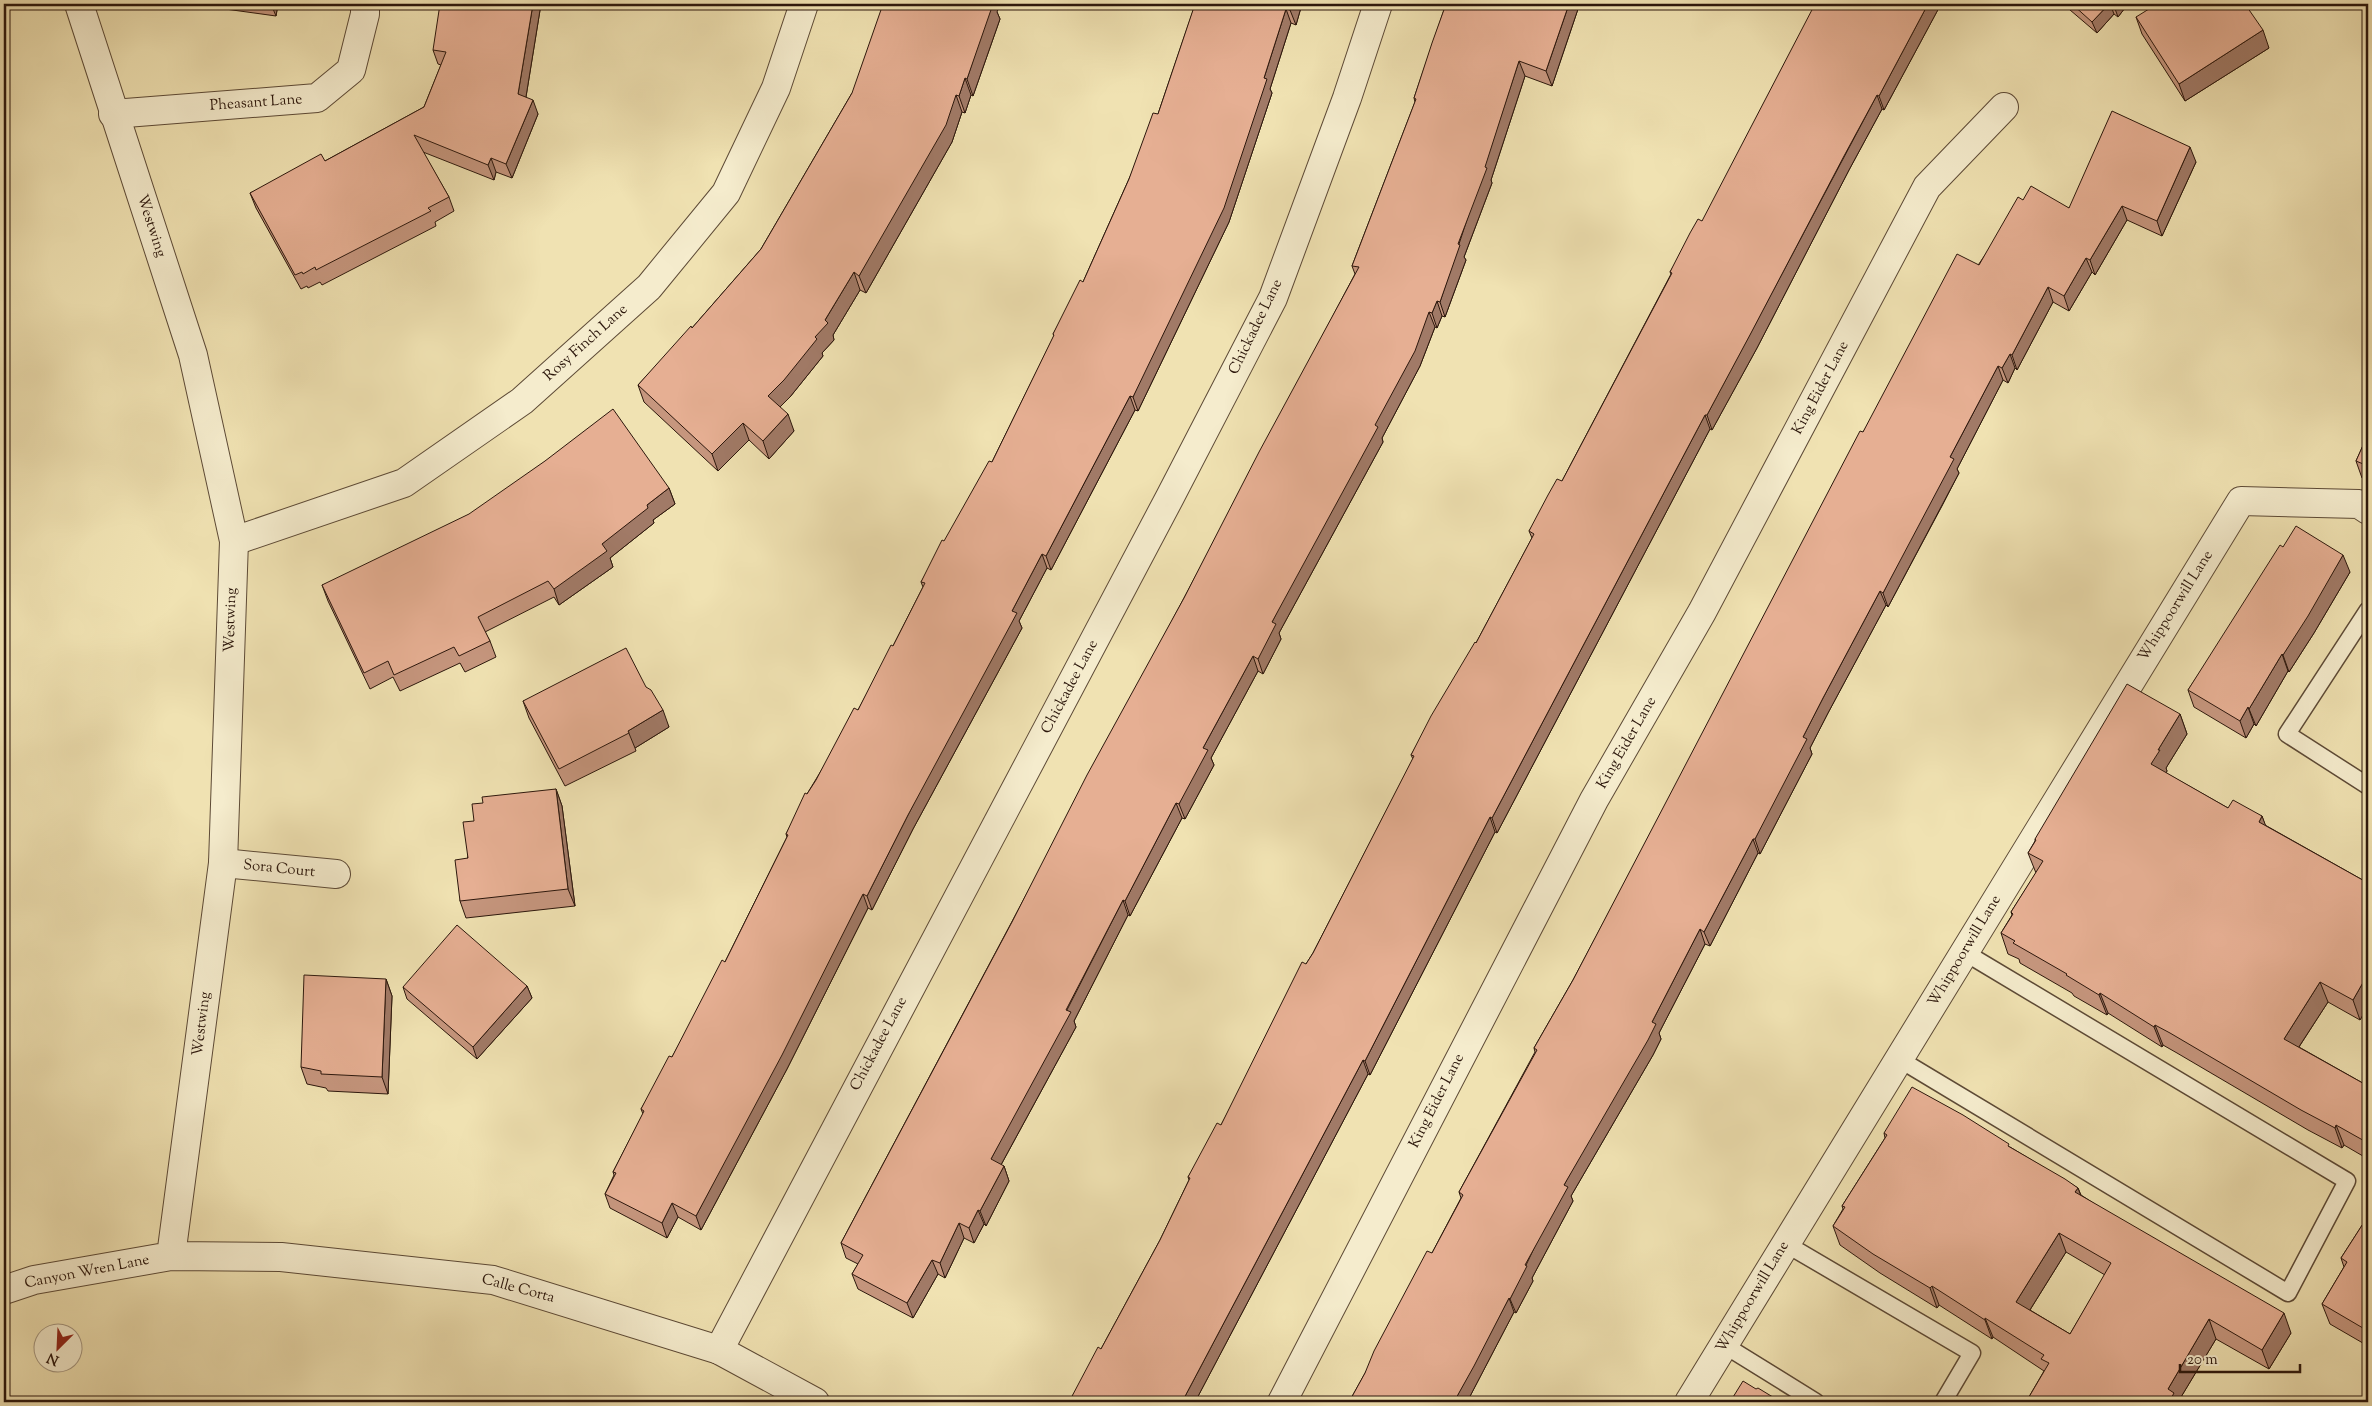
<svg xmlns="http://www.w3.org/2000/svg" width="2372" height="1406" viewBox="0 0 2372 1406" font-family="'Sorts Mill Goudy',serif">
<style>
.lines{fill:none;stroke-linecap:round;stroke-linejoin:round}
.service-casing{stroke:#5d4a36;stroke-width:19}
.minor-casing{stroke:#5d4a36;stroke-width:30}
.tertiary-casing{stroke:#5d4a36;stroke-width:30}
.service{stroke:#f5eccd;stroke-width:16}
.minor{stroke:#f5eccd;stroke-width:28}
.tertiary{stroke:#f5eccd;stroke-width:28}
.wall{fill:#c6967e;stroke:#2c170c;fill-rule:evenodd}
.shaded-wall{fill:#a17a67;stroke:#2c170c}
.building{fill:#e6af93;stroke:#2c170c;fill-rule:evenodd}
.labels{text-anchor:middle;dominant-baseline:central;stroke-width:4;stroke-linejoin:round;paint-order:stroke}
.street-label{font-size:15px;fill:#2c170c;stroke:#f5eccd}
</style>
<rect width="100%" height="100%" fill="#f0e2b2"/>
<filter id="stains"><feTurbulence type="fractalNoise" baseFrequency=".004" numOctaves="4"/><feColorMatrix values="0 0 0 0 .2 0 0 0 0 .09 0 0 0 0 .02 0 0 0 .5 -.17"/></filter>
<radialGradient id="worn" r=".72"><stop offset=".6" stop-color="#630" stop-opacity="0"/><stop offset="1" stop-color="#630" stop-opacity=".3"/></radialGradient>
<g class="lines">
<g class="service-casing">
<path id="service" d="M2368,610L2287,734L2368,786
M1899,1059L2288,1293L2347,1181L1964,952
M1786,1244L1972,1353L1943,1402
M1724,1345L1816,1402"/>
</g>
<g class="minor-casing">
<path id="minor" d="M113,114L317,98L351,70L365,14V4
M234,541L404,483L522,401L649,287L726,193L776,88L804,4
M223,863L336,874
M719,1350L1170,497L1273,298L1347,98L1378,4
M1282,1402L1594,800L1702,612L1927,187L2004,107
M1689,1402L2241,501L2359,504L2368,510"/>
</g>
<g class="tertiary-casing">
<path id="tertiary" d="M79,4L193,355L234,541L223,863L171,1256
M4,1290L34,1280L171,1256L281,1257L493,1280L719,1350L815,1402"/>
</g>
<use href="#service" class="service"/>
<use href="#minor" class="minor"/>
<use href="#tertiary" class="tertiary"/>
</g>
<path class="wall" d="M189,4H278L276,16Z
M541,4L526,97L538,114L512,178L496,172L494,180L423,152L449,197L454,211L435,222L436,226L322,285L320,282L308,288L307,286L301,289L256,208L250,193L325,161L424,107L441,65L438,64L433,50Z
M1194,4H1302L1296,25L1291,23L1270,89L1272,93L1229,222L1138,411L1135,410L1051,570L1047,568L1019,621L1022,628L913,829L872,910L868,908L787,1069L701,1230L678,1217L667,1238L610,1208L605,1194L614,1175L613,1172L643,1114L641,1109L672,1057L725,962L787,837L786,834L807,794L858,710L893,646L923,587L921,582L992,462L1054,336L1053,334L1083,282L1158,114L1195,5Z
M1446,4H1576L1578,9L1552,86L1525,76L1491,180L1492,183L1464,257L1466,260L1445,317L1442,316L1437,328L1435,327L1420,366L1382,438L1383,442L1279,633L1281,639L1263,674L1258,671L1211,758L1214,765L1185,819L1182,818L1130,916L1128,915L1074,1021L1076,1027L1001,1165L1004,1166L1009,1181L986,1226L984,1224L974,1243L964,1238L945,1278L938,1274L913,1318L858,1289L852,1274L858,1264L846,1258L841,1243L1184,598L1355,274L1352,266L1415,102L1414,98Z
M1941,4L1884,110L1882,109L1849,170L1757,348L1712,430L1710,429L1497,833L1495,832L1370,1075L1368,1074L1195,1402H1071L1070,1400L1101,1349L1160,1240L1189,1180L1188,1177L1221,1125L1306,964L1313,953L1413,759L1411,755L1476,643L1532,538L1529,531L1562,481L1671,274L1670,272L1702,221Z
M2063,4H2128L2118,17L2114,14L2097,33Z
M997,12L1000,19L973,96L971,95L965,113L962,112L952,142L866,293L860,290L833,335L834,340L822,353L823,356L790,397L780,407L794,431L769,459L749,440L718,471L644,402L638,385L692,328L761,249L852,93Z
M2136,17L2269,48L2185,101L2142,34Z
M2196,162L2162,236L2127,220L2095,275L2092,272L2069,311L2053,302L2017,370L2015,368L2008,383L2003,380L1957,469L1959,473L1942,506L1888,607L1886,605L1828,713L1810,748L1812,754L1760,854L1758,853L1710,946L1705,944L1659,1033L1661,1039L1653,1055L1571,1196L1573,1201L1532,1278L1533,1281L1516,1313L1514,1312L1467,1402H1349L1432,1253L1461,1198L1459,1192L1535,1052L1534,1048L1573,980L1863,432L2023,200L2069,208Z
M2368,424V480L2362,478L2356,461L2367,437L2365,432Z
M669,488L675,504L653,520L654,523L610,558L613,567L559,605L554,597L485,632L490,641L496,657L465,672L460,663L400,691L393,677L370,689L328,601L322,585Z
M2283,547L2350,572L2314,633L2289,672L2288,671L2256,726L2254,724L2246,738L2194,707L2188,690Z
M646,687L669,727L635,748L636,751L565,786L529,718L523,701Z
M2180,714L2187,734L2166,768L2167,771L2166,773L2228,808L2262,816L2265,825L2368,883V1006L2360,1020L2328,1002L2299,1047L2368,1086V1159L2344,1145L2342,1148L2308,1130L2177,1053L2163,1045L2162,1047L2108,1013L2107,1015L2074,996L2072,993L2020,963L2019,959L2008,954L2001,933L2012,915L2011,912L2036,873L2028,853L2035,841V839Z
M556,789L562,806L575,906L466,918L460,901L474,821Z
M386,979L392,996L388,1094L328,1091L326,1088L307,1084L301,1067Z
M527,986L532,998L477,1059L407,999L403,987Z
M1884,1133L2010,1147L2078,1188L2081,1195L2291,1333L2269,1369L2216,1339L2178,1402H2026L2044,1371L1993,1337L1992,1339L1939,1305L1937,1308L1880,1273L1840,1245L1833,1226L1843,1209L1842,1206L1885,1138ZM2066,1252L2105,1275L2070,1334L2030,1310Z
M2368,1216V1346L2330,1324L2322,1304L2344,1267L2341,1258Z"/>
<path class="shaded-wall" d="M271,4H278L276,16Z
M533,4H541L524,109L518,94Z
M991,4H1000L997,12L1000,19L973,96L967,79Z
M1293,4H1302L1296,25L1290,10Z
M1569,4H1576L1578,9L1552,86L1546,71Z
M1928,4H1941L1884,110L1879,96Z
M2109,4H2110L2114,14L2097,33L2092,22Z
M2115,4H2128L2118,17L2114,6Z
M1286,9L1291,23L1270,89L1272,93L1229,222L1138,411L1133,397L1264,78Z
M2263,30L2269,48L2185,101L2179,84Z
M1519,61L1525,76L1491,180L1492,183L1464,257L1466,260L1445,317L1440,302Z
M965,78L971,95L965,113L959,96Z
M956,95L962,112L952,142L866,293L859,276Z
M1877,95L1882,109L1849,170L1757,348L1712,430L1707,415Z
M533,100L538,114L512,178L506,164Z
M2190,147L2196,162L2162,236L2157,221Z
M491,158L496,172L494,180L488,165Z
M2122,206L2127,220L2095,275L2090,260Z
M2086,258L2092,272L2069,311L2064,296Z
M854,272L860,290L833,335L834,340L822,353L823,356L790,397L774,413L768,396L815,337Z
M2048,287L2053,302L2017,370L2012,355Z
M1437,301L1442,316L1437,328L1432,313Z
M1429,312L1435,327L1420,366L1382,438L1383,442L1279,633L1281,639L1263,674L1258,659L1272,622Z
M2010,354L2015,368L2008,383L2002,368Z
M1998,366L2003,380L1957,469L1959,473L1888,607L1883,593L1950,457Z
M1130,396L1135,410L1051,570L1046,556Z
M788,414L794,431L769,459L763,441Z
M1705,415L1710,429L1497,833L1492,818Z
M743,423L749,440L718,471L712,454Z
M669,488L675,504L653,520L654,523L610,558L613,567L559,605L554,589L602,544L647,505Z
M1042,554L1047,568L1019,621L1022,628L913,829L872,910L867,896L908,815L1012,611Z
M2343,555L2350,572L2314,633L2289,672L2283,655Z
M1880,591L1886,605L1828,713L1810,748L1812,754L1760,854L1755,839L1803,737L1823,698Z
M2282,654L2288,671L2256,726L2249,709Z
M1253,656L1258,671L1211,758L1214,765L1185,819L1179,804L1203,748Z
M2248,707L2254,724L2246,738L2240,721Z
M663,710L669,727L635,748L628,731Z
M2180,714L2187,734L2166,768L2167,771L2159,785L2151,764L2158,750Z
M556,789L562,806L575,906L568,889Z
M1176,803L1182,818L1130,916L1125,901Z
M2262,816L2270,837L2259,822Z
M1490,817L1495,832L1370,1075L1365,1061Z
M1753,839L1758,853L1710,946L1704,932Z
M863,894L868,908L787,1069L701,1230L696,1216Z
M1123,900L1128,915L1074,1021L1076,1027L996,1174L991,1159Z
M1700,929L1705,944L1659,1033L1661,1039L1653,1055L1571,1196L1573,1201L1532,1278L1533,1281L1516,1313L1510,1299L1564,1185L1652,1022Z
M386,979L392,996L388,1094L382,1077Z
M2365,979L2368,989V1006L2360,1020L2353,1000Z
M2320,982L2328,1002L2291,1059L2284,1039Z
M527,986L532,998L477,1059L473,1047Z
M2100,993L2108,1013L2107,1015L2099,995Z
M2155,1025L2163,1045L2162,1047L2154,1027Z
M1363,1060L1368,1074L1195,1402H1182Z
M2336,1125L2344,1145L2342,1148L2335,1128Z
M1004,1166L1009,1181L986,1226L980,1211Z
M2078,1188L2085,1207L2075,1192Z
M672,1203L678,1217L667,1238L662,1223Z
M978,1210L984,1224L974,1243L969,1228Z
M959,1223L964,1238L945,1278L940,1263Z
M2059,1233L2066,1252L2023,1321L2016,1302Z
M932,1260L938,1274L913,1318L907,1303Z
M1932,1286L1939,1305L1937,1308L1930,1288Z
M1509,1298L1514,1312L1467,1402H1456L1455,1400Z
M2284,1313L2291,1333L2269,1369L2262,1350Z
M1985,1318L1993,1337L1992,1339L1985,1320Z
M2209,1319L2216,1339L2178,1402H2169L2168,1389Z"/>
<path class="building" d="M440,4H533L518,94L533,100L506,164L491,158L488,165L414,135L449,197L428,208L431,211L316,270L315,267L303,274L302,272L295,275L250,193L321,154L325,161L424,107L446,52L433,50Z
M883,4H993L967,79L965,78L959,96L956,95L946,125L859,276L854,272L825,320L828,323L815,337L817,339L784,380L768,396L788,414L763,441L743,423L712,454L638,385L691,326L692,328L761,249L852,93Z
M1195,4H1293L1290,10L1286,9L1264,78L1267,79L1224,208L1133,397L1130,396L1046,556L1042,554L1012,611L1017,613L908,815L867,896L863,894L782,1055L696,1216L672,1203L662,1223L605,1194L616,1173L613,1172L644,1111L641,1109L669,1056L672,1057L722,960L725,962L788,835L786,834L805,793L807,794L816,780L854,708L858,710L891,645L893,646L925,583L921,582L942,540L944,541L989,461L992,462L1054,335L1053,334L1080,280L1083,282L1129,179L1153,113L1158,114Z
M1446,4H1569L1546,71L1519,61L1485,167L1487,168L1458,244L1460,245L1440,302L1437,301L1432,313L1429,312L1415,351L1375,425L1378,427L1272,622L1276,624L1258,659L1253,656L1203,748L1208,750L1179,804L1176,803L1125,901L1123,900L1066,1010L1071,1012L991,1159L1004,1166L980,1211L978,1210L969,1228L959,1223L940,1263L932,1260L907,1303L852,1274L863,1255L841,1243L1012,922L1087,775L1184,598L1259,452L1359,267L1352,266L1416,99L1414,98L1432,43Z
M1815,4H1928L1879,96L1877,95L1844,156L1751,333L1707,415H1705L1492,818L1490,817L1365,1061L1363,1060L1182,1402H1075L1070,1400L1098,1347L1101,1349L1160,1240L1190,1178L1188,1177L1217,1123L1221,1125L1302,962L1306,964L1313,953L1414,756L1411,755L1431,716L1475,642L1476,643L1534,534L1529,531L1548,495L1557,479L1562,481L1672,273L1670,272L1690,233L1698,219L1702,221Z
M2072,4H2109L2092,22Z
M2157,4H2245L2263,30L2179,84L2136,17Z
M2112,111L2190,147L2157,221L2122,206L2090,260L2086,258L2064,296L2048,287L2012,355L2010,354L2002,368L1998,366L1950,457L1954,459L1937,491L1883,593L1880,591L1823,698L1803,737L1807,739L1755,839H1753L1704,932L1700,929L1652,1022L1656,1024L1648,1040L1564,1185L1568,1187L1525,1265L1527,1266L1510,1299L1509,1298L1474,1366L1455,1400L1453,1398L1451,1402H1349L1365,1373L1374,1351L1427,1251L1432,1253L1463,1195L1459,1192L1537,1050L1534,1048L1573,980L1860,431L1863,432L1957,254L1979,265L2018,197L2023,200L2031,186L2069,208Z
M613,409L669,488L647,505L648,508L602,544L607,551L554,589L548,581L478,617L490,641L459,656L454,647L394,675L388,661L364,673L322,585L469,514L545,461Z
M2368,424V433L2365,432Z
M2368,434V466L2356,461Z
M2296,526L2343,555L2308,616L2283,655L2282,654L2249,709L2248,707L2240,721L2188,690L2280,545L2283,547Z
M626,648L646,687L651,690L663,710L628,731L629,733L559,769L523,701Z
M2127,684L2180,714L2158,750H2160L2151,764L2228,808L2233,800L2262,816L2259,822L2368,883V893L2366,896L2368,897V981L2365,979L2353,1000L2320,982L2284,1039L2368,1086V1143L2336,1125L2335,1128L2301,1110L2170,1033L2155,1025L2154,1027L2100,993L2099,995L2066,975L2067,974L2013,943L2015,941L2001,933L2013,914L2011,912L2043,861L2028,853L2036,840L2035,839Z
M556,789L568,889L460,901L455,860L468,858L463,822L474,821L472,804L483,803L482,797Z
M457,925L527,986L473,1047L403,987Z
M304,975L386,979L382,1077L321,1074V1071L301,1067Z
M1912,1087L1963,1115L2009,1144L2008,1146L2065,1179L2078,1188L2075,1192L2284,1313L2262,1350L2209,1319L2168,1389L2174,1393L2169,1402H2026L2049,1363L2041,1359L2044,1355L1985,1318V1320L1932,1286L1930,1288L1873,1254L1833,1226L1845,1207L1842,1206L1887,1135L1884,1133ZM2059,1233L2111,1263L2070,1334L2016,1302Z
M2368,1216V1331L2322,1304L2347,1262L2341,1258Z
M1743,1381L1756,1389L1758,1388L1781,1402H1730Z"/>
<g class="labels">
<g class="street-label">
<text transform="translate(256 103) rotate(-4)">Pheasant Lane</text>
<text transform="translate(151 226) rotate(72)">Westwing</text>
<text transform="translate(1256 327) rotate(-64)">Chickadee Lane</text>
<text transform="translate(586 343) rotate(-42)">Rosy Finch Lane</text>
<text transform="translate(1821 388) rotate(-62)">King Eider Lane</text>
<text transform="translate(2176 606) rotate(-58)">Whippoorwill Lane</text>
<text transform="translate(231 620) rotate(-88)">Westwing</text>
<text transform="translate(1070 687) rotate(-62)">Chickadee Lane</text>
<text transform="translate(1627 743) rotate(-60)">King Eider Lane</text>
<text transform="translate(279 869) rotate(6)">Sora Court</text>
<text transform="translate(1965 951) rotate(-59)">Whippoorwill Lane</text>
<text transform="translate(202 1024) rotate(-83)">Westwing</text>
<text transform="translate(879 1044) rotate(-62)">Chickadee Lane</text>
<text transform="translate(1437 1101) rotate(-63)">King Eider Lane</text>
<text transform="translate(87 1272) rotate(-11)">Canyon Wren Lane</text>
<text transform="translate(518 1289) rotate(15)">Calle Corta</text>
<text transform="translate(1753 1297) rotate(-59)">Whippoorwill Lane</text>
</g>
</g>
<rect width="2372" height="1406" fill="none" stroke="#f0e2b2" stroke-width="20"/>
<rect x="5" y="5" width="2362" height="1396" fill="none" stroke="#2c170c" stroke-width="2.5"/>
<rect x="10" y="10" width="2352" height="1386" fill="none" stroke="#2c170c"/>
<g transform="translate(58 1348) rotate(204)"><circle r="24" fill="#f5eccd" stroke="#a59780"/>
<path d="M0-4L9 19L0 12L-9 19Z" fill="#8f2418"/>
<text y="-8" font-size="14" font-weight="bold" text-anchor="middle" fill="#2c170c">N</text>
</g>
<path d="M2180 1364v8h120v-8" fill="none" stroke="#2c170c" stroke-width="2.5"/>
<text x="2187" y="1364" font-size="15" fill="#2c170c" stroke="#f5eccd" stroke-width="4" paint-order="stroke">20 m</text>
<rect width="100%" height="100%" filter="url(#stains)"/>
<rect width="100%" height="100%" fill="url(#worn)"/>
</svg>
